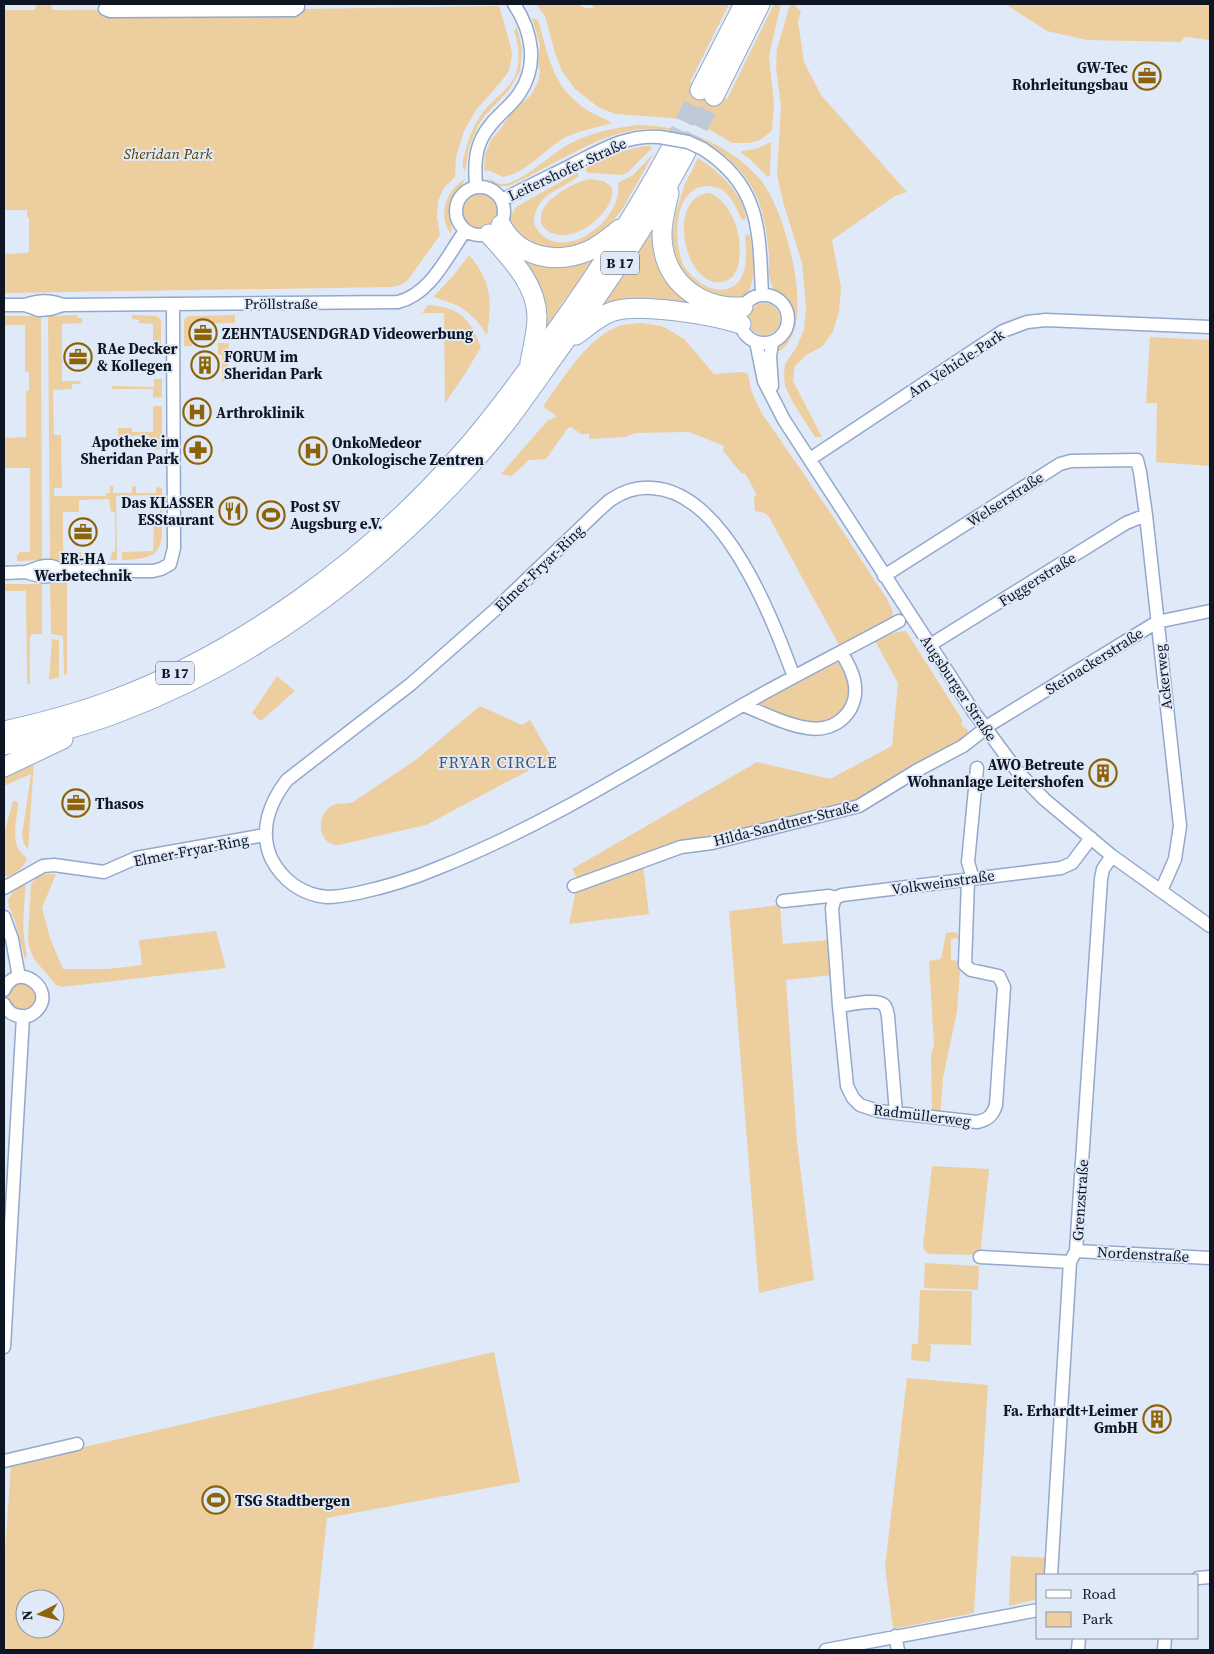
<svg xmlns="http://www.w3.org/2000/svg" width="1214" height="1654" viewBox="0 0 1214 1654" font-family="'Source Serif 4',serif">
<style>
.green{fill:#edcf9f;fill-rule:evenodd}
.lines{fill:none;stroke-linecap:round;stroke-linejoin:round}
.highway-tunnel{stroke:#c0c9d8;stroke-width:19;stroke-dasharray:19 9;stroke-linecap:butt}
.minor-casing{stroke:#92a9cb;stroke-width:15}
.highway-casing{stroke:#92a9cb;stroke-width:21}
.minor{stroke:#fff;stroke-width:12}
.highway{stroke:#fff;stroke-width:19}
.minor-bridge-casing{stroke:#92a9cb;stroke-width:15;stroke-linecap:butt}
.minor-bridge{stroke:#fff;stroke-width:12}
.labels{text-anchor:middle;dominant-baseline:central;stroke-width:4;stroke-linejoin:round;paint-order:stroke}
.shield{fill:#e0e9f8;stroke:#4d5563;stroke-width:1}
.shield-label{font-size:14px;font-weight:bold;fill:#0e1623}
.poi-label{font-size:15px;font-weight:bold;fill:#0e1623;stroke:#e0e9f8;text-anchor:start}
.park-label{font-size:15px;font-style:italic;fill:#583c01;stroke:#e0e9f8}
.street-label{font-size:15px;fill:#0e1623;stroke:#e0e9f8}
.neighbourhood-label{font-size:16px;letter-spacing:1px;fill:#445876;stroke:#e0e9f8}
</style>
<rect width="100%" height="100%" fill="#e0e9f8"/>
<path class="green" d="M36,4H51L52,10L302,9L499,6L511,47L512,55L509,71L500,83L476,110L464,131L456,157L455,177L444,188L438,201L437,217L440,235L408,280L401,285L392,287L4,293V254L27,253L29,251V217H27V210H4V10H35Z
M536,4H577L585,8H594L591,4H729L690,82C701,91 713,96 727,99L774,4H781L769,56L774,104L772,131L760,140L749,143H732L705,127L683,119L615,114L598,107L575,89L562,71L555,53L545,16Z
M790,4H794L801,12L798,21L804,62L821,95L907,192L895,196L832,240L841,287L839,312L833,331L823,346L806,355L795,366L793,381L822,437H815L792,401L785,386L784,375L785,364L796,348L804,330L806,307L802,263L783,202L777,174L781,107L776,67L777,49Z
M1005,4H1210V40L1185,37L1180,42L1087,40L1047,31Z
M532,18L538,20C549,57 552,87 587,110C595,115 604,118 612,123C596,128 580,130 564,138C544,150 526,173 503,177L490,171L484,170L485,154L491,140L501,128L512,112L531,95L538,82L540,72L538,63L540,45Z
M517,27L522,49L520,71L509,90L486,114L479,124L469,147L465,171C461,166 463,159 465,153C469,135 476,119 489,105C498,96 509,88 515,76C521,61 519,46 514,31Z
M638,125C683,125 730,145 760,179C784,208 812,308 789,341C785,347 782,351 775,352C779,343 788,338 791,328C800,301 777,301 771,283C768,275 769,265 769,256C767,236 765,216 757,197C735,147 674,117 621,133C581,144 546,170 508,186H496L487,177C492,180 496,183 501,184C519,186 554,151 571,143C592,132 615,128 638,125Z
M771,142L770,175L768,177L751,160L741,153L742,151L756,149Z
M643,146H651V149L628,172L622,175L589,173L586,171V168L615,153Z
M654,153L623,208L613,221L593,238L579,247L551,250L528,243L510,226L509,219L516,207L578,172V177C559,191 534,194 534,224C556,269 624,223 618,183L633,175Z
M698,158C717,170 745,195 746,219L742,220C737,210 733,199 724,191C720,188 714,187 710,186C673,184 673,241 683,264C687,272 694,278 701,283C715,293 736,293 743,274C747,263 746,248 745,236L748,234L750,236C752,253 760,290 740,299C735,301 727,301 721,301L680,274L673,251L672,238L675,215L684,186Z
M465,179C461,189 451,194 449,206C448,216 453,224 451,234C437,215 446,190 465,179Z
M590,179L603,181L611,186C615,197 608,208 600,216C564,256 513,225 559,193C568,187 579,181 590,179Z
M710,193C724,199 733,215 737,229C741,243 743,275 726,281C685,295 664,195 710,193Z
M463 211a17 17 0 1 1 34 0a17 17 0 1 1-34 0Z
M658,219L656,233L703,306L594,312Z
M510,246L599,252L587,271L562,303L554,318L542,335Z
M469,255C492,281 492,302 487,335C470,309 461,306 433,297L453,276Z
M748 319a16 16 0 1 1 32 0a16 16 0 1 1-32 0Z
M428,305C460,307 470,319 481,347L465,374L445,403L444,313H422Z
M77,315L78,318H82V315V323L62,324V381H80L81,384H72V389L53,390L54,435H61L62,488H54V496H106V493H110V486H113V493H132V486H136V493H156V487L162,488V495L116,496L117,560H110L112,552L115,551V512H111L109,499L79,500V512H63V552H81V560L50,561L48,316Z
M132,315L157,316L161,320V352H132V348L153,347V324L139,323V320L132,319Z
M235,315V323L193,324L192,346H184V320L188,316Z
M4,316H41L42,560L17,561V556L20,552H30V468H4V438L26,437V391L29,390V372H25V325H4Z
M641,323L662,326L684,339L714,374L742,372L748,374L751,390L761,412L830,512L887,599L893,612L892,617L861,634L857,638L839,645L769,517L765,513L755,511L754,496L757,495L745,473L742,474L723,451L724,446L689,432L635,433L625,437L589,439V434H581L571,427L568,428L546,459L529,460L512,476L501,474L548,420L557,417L543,406C563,380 588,335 622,325C628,324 635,324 641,323Z
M1150,337L1210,340V466L1156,462L1157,403H1146Z
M218,343H229L227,361L230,374L226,380L222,382V355L218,354Z
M154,379H162V397L153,398V389H112V386L154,387Z
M153,406H162V449L154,450L153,447H149V435L118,436V428H132V432H153Z
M160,510H162C162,548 165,559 122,560V552L153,551L154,518H160Z
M50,583H67V674L64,675L63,636L51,634Z
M4,584H40L42,585V634H32L30,638V683L27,684L26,591H4Z
M906,631L963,721L961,723L964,728L966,727L969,734L857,800L719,836L687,840L577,878L572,869L757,762L830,779L892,746L898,683L875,641L896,632Z
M52,639L59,640V677L49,680Z
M833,663H840L845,668L852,692L844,711L831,720L815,724L796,720L762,707L761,701Z
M277,676L295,691L261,721L252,713Z
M480,706L522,725L530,720L552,758L426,825L339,845C317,846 315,814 333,805C339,802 346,805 353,802L417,759Z
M34,762L28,850L24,844L22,835L31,774L4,786V774Z
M13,801L18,802C18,817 11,836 19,850C21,853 25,856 27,859C24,868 13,876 4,877V834Z
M643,864L649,914L569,924L576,889Z
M45,874H56L42,908L50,938L63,969H108L142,965L139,940L216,931L226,968L62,987L56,985L34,959L29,947L28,936L31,884L38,876Z
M26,882C24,907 21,931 27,955L25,959L15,921L9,907L8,900L14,889Z
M780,905L783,944L829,940L832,975L786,980L797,1142L814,1280L759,1293L729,911Z
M954,932L957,933L959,938L951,939V960L958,961L960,971L957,1012L943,1078L940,1118L932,1117L931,1055L934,1045L929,961L941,959L946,933Z
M8 997a14 14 0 1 1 28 0a14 14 0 1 1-28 0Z
M932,1166L989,1169L980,1255L929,1254L925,1251L923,1245Z
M925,1263L979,1266L978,1290L924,1288Z
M920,1290L972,1291L971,1345L923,1344L931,1345L930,1362L911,1360L912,1344H918Z
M494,1352L520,1482L327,1518L313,1650H4V1566L11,1464ZM25,1599H55V1629H25Z
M907,1378L988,1385L974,1613L893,1629L885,1567Z
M1011,1556L1046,1558L1044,1575H1038V1599L1009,1606Z"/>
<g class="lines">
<path class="highway-tunnel" d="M672,147L700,90
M686,152L714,96"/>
<g class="minor-casing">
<path id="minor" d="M105,9L110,11L294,10L298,7V4
M703,149C762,187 759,233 762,295
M456 211a24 24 0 1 1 48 0a24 24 0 1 1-48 0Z
M476,187C475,171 474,153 482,138C491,119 508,110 519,94C539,65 532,31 514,4
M502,200C525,188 548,177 570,166C600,151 626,134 660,137
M740 319a24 24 0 1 1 48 0a24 24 0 1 1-48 0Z
M4,305H25L39,310L50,309L63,305L398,302C431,294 447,256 465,231
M25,305C40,300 49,300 63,305
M756,342L764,381L784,420L973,711L1018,772L1044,799L1112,856L1210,926
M772,386L770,357L772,342
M810,459L1003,331L1027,322L1046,320L1210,327
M26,572C43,578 48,578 65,571
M4,573L26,572L40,567L46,566H51L65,571H153L161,569L170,564L174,548L173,304
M884,576L1060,464L1071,461L1137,460L1140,472L1146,515L1180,826L1175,859L1161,891
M930,645L1126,523L1146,515
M794,677C772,618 725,492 652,488C639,487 624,491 612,499C607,502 603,507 598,511L496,609L411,684L287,780C270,802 259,830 271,858C282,880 302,895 327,897C337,897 348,895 358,893C386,887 412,879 438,868C546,825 641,764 741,706C793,676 846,650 899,621
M743,705C763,713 786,725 808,728C837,733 861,709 854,680C852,671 846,660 841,652
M973,879L968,862L977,768
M574,886L681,847L712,843L859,806L916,771L963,746L991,724L1157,622L1210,611
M4,888L43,866L54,865L104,872L136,858L265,835
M835,898L832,908L839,1006L847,1086L853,1098L860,1105L878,1111L977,1122C988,1120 993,1115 996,1105L1004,987L999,976L971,970L965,965L968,880
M783,901L829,896L835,898L842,895L1061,868L1072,863L1091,838
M4,917L12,939L19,977
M4,990C17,959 58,990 36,1011C32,1015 27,1017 22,1016C13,1016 7,1011 4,1004
M839,1006C848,1005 877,998 884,1005C887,1008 887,1012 888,1016L896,1113
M1076,1251L1210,1258
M980,1257L1070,1262
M4,1347L23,1017
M4,1461L77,1444
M1051,1575L1070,1262L1076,1251L1101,879L1103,869L1112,856
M1198,1578L1210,1577
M895,1636L898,1650
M826,1650L1038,1610
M1078,1650L1079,1638
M1164,1650L1165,1638"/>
</g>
<g class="highway-casing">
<path id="highway" d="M700,90L744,4
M714,96L760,4
M669,193C666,206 662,221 662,234C662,281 699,309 743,307
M501,225C518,257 555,265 588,251C600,246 610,237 620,229
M489,234C510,258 536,283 537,316C537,332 533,347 530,362
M576,335C587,327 598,317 611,312C638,302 712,315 741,324
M4,731C40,723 75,714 110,701C241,653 369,559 461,454C490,422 515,387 540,353C589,287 633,219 672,147
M4,745C42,736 80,727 117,713C253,662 374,571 471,464C505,428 533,385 562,345C608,283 650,219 686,152
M4,767L63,739"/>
</g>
<use href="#minor" class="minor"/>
<use href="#highway" class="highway"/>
<g class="minor-bridge-casing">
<path id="minor-bridge" d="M660,137L688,142L703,149"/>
</g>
<use href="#minor-bridge" class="minor-bridge"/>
</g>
<defs>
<g id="office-ring" transform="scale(1.4375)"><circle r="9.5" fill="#e0e9f8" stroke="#8d6307" stroke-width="1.5"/><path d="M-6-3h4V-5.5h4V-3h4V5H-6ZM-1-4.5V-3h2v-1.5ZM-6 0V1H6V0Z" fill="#8d6307"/></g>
<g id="building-ring" transform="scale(1.4375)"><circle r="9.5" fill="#e0e9f8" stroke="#8d6307" stroke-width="1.5"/><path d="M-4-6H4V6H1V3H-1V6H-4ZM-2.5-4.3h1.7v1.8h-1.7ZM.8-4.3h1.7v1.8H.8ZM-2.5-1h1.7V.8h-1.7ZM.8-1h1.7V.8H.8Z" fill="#8d6307"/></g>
<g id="hospital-ring" transform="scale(1.4375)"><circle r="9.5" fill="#e0e9f8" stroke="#8d6307" stroke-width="1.5"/><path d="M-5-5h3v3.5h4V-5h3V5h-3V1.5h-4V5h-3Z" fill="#8d6307"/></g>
<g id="pharmacy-ring" transform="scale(1.4375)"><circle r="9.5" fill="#e0e9f8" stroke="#8d6307" stroke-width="1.5"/><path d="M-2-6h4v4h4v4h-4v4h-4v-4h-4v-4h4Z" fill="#8d6307"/></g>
<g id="restaurant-ring" transform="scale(1.4375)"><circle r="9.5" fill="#e0e9f8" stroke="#8d6307" stroke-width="1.5"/><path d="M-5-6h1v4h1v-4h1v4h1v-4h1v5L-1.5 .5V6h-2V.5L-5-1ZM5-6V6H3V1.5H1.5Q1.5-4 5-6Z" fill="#8d6307"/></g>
<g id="stadium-ring" transform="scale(1.4375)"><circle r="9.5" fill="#e0e9f8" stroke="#8d6307" stroke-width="1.5"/><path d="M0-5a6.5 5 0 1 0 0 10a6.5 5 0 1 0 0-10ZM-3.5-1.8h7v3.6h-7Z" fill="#8d6307"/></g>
</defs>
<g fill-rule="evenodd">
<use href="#office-ring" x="1147" y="76"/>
<use href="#office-ring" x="203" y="333"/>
<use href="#office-ring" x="78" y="357"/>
<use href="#building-ring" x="205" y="365"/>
<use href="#hospital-ring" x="197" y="412"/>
<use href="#pharmacy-ring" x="198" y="450"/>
<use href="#hospital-ring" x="313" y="451"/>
<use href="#restaurant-ring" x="233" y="511"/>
<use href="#stadium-ring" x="271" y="515"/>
<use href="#office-ring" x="83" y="532"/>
<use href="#building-ring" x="1103" y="773"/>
<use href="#office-ring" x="76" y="803"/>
<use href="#building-ring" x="1157" y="1419"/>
<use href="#stadium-ring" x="216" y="1500"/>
</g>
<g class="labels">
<g class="shield">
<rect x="601" y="251.5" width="38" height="23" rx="4"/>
<rect x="156" y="661.5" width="38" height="23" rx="4"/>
</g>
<g class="shield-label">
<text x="620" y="263">B 17</text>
<text x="175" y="673">B 17</text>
</g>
<g class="poi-label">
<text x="1128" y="67" text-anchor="end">GW-Tec<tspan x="1128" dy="17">Rohrleitungsbau</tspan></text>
<text x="222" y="333">ZEHNTAUSENDGRAD Videowerbung</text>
<text x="97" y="348">RAe Decker<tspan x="97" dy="17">&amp; Kollegen</tspan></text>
<text x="224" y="356">FORUM im<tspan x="224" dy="17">Sheridan Park</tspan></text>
<text x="216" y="412">Arthroklinik</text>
<text x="179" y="441" text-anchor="end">Apotheke im<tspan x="179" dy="17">Sheridan Park</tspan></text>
<text x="332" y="442">OnkoMedeor<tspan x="332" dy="17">Onkologische Zentren</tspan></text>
<text x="214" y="502" text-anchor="end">Das KLASSER<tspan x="214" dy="17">ESStaurant</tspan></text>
<text x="290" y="506">Post SV<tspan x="290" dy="17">Augsburg e.V.</tspan></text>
<text x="83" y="558" text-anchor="middle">ER-HA<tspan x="83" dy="17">Werbetechnik</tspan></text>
<text x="1084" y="764" text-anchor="end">AWO Betreute<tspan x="1084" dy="17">Wohnanlage Leitershofen</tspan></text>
<text x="95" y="803">Thasos</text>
<text x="1138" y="1410" text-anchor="end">Fa. Erhardt+Leimer<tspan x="1138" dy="17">GmbH</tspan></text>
<text x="235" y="1500">TSG Stadtbergen</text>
</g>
<g class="park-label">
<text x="168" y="153">Sheridan Park</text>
</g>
<g class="street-label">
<text transform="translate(567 169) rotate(-25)">Leitershofer Straße</text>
<text x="281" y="303">Pröllstraße</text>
<text transform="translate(956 363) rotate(-33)">Am Vehicle-Park</text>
<text transform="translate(1005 499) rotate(-33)">Welserstraße</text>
<text transform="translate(539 568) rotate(-44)">Elmer-Fryar-Ring</text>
<text transform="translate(1037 579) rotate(-32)">Fuggerstraße</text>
<text transform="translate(1094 661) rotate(-32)">Steinackerstraße</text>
<text transform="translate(1163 677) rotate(-96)">Ackerweg</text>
<text transform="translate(959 688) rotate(56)">Augsburger Straße</text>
<text transform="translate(786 823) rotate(-14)">Hilda-Sandtner-Straße</text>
<text transform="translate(191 850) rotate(-11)">Elmer-Fryar-Ring</text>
<text transform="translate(943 882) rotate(-8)">Volkweinstraße</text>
<text transform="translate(922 1115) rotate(7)">Radmüllerweg</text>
<text transform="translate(1080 1200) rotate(-86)">Grenzstraße</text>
<text transform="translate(1143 1254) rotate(3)">Nordenstraße</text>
</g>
<g class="neighbourhood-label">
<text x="498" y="762">FRYAR CIRCLE</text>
</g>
</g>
<rect width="1214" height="1654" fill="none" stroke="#0e1623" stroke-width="10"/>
<rect x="1036" y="1574" width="162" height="65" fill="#e0e9f8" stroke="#8c95a3"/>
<rect x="1046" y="1590" width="25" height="8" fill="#ffffff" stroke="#8c95a3"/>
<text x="1082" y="1599" font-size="15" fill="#0e1623">Road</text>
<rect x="1046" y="1612" width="25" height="15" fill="#edcf9f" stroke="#8c95a3"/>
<text x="1082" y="1624" font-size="15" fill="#0e1623">Park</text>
<g transform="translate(40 1614) rotate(264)"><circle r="24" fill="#e0e9f8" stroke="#8c95a3"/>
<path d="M0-4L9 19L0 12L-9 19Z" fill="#8d6307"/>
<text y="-8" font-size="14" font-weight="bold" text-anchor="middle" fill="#0e1623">N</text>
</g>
</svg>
